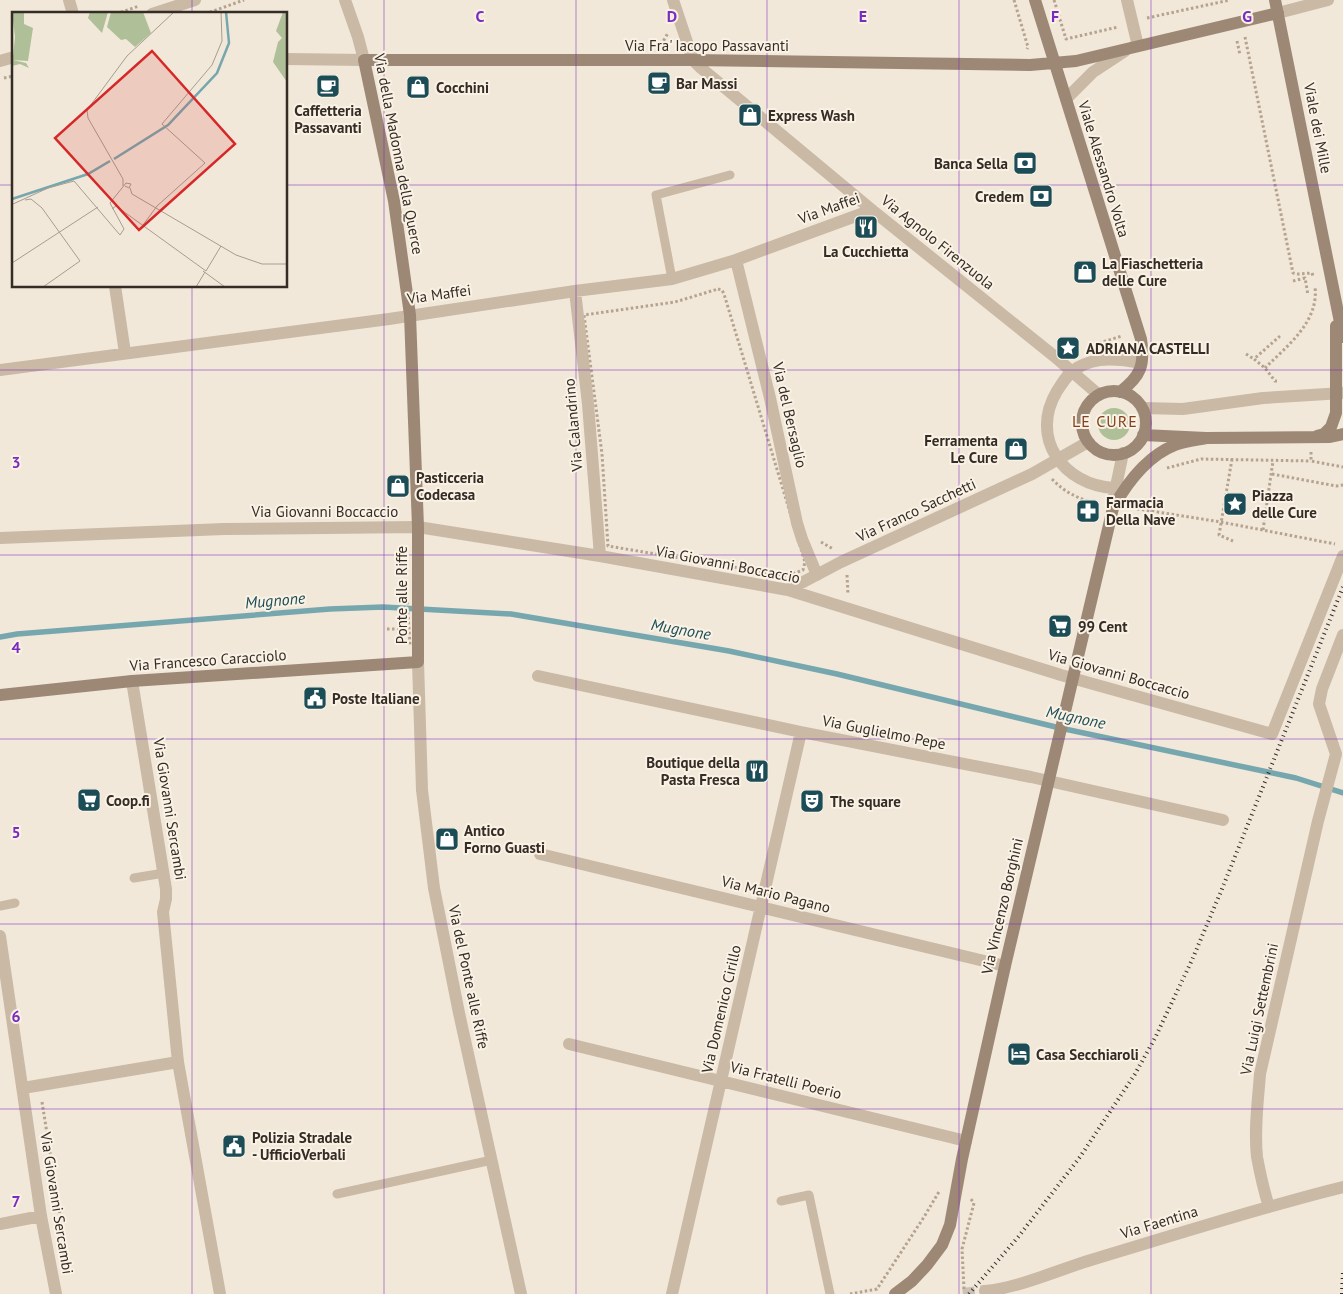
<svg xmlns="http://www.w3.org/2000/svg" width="1343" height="1294" viewBox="0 0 1343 1294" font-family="'PT Sans',sans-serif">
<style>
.green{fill:#afc099}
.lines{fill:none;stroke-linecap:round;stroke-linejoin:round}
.stream{stroke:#77a7ae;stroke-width:5.5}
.street-tunnel{stroke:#cbc2b5;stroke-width:12;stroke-dasharray:12 6;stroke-linecap:butt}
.path{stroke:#b5a38f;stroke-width:3;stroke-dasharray:2.5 2.5;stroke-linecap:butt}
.lane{stroke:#c9b9a5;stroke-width:9}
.street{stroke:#c9b9a5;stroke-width:12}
.secondary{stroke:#9d8876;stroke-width:12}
.rail{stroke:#352c26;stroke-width:4;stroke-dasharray:1 4;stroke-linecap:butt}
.path-bridge{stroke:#b5a38f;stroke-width:3;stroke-dasharray:2.5 2.5;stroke-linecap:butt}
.grid{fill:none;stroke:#7b2cbf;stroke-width:1;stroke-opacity:0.55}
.labels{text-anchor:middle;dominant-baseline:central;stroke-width:4;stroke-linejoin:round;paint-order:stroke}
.street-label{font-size:15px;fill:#352c26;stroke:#f9f2e5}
.poi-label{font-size:15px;font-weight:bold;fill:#352c26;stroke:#f9f2e5;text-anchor:start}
.neighbourhood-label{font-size:16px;letter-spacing:1px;fill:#84411f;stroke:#f9f2e5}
.water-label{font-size:16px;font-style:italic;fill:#1c4d56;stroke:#f9f2e5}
.inset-river{fill:none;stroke:#77a7ae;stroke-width:2.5}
.inset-road{fill:none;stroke:#a69d91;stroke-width:1}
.view{fill:#d62828;fill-opacity:0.15;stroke:#d62828;stroke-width:2.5}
.inset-edge{fill:none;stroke:#352c26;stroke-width:2.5}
.grid-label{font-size:16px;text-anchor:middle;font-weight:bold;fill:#7b2cbf;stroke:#f9f2e5;stroke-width:4;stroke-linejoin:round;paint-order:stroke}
</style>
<rect width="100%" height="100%" fill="#f1e8d9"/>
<path class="green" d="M1098 424a16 16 0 1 1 32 0a16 16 0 1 1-32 0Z"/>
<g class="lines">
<path class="stream" d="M0,637L17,634L330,609L383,607L511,614L729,651L837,674L1060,728L1296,778L1343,793"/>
<path class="street-tunnel" d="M963,1294L985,1291"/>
<path class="path" d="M1014,0L1028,47L1027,49
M1054,0L1066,39L1118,27
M116,14L139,6
M205,14L244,0
M1147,18L1230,0
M1245,37L1293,273L1298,274L1312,273L1313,276
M1237,41L1240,55
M661,45L668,33
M4,78L14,76
M1293,281L1305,278L1308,295
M718,289L722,290L724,294L805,562L803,570L787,576L608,546L602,454L584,315L675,302Z
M1099,343L1122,336
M1246,354L1254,359
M1265,368C1287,346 1319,322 1315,287
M1277,381H1275L1265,368L1254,359L1280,336
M1311,452V461L1343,467
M1232,459L1219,535L1233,541
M1167,468L1201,459L1311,461
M1272,474L1336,486L1343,485
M1052,479C1065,493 1081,500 1099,504
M1132,508L1221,522L1335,544
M1263,530L1273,461
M821,542L833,549
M847,575L848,594
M387,629H404
M42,1102L67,1258
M964,1289L962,1249L974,1203L970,1198
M850,1294L877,1289L924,1217L940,1190"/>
<path class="lane" d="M672,279L656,195L730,175
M134,878L164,873
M0,906L15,903
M337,1194L492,1160
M781,1201L809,1195L830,1294"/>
<path class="street" d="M69,0L73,14
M673,0L693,60L701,68L872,210L1054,356L1099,395
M1127,0L1138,46
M1278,13L1328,0
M152,14L195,0
M286,59L364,60L358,37L345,0
M0,61L14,57
M1066,99L1093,72L1125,51
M736,260L770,398L797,523L802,539L817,575
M115,286L125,353
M575,291L588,404L600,556
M0,370L389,319L575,291L672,279L736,260L872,210
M1142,408L1183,409L1263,398L1343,393
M1114,488C1063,485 1029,438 1057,391C1063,382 1068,373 1077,368C1097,356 1120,359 1141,363
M1114,496L1123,453
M0,538L224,529L418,527L600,556L788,590L1061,675L1272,734L1343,556
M788,590L841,562L1032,474L1088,442
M418,662L422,790L434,888L459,1013L521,1294
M538,676L801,732L1031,777L1223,820
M132,681L166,889V899L163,912L178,1062L220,1294
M540,854L1005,966
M0,936L41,1216L56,1294
M569,1044L966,1141
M23,1088L178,1062
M1269,1207C1264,1191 1260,1173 1257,1157C1254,1129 1258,1101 1260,1074L1318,821L1336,754L1319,704L1322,689L1343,635
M0,1224L41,1216
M985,1291C1018,1288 1058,1270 1091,1260C1175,1235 1258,1208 1343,1187
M672,1294L801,732"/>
<path class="secondary" d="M1035,0L1141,339C1145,365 1141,376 1120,392
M1275,0L1343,337
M1082 423a32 32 0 1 1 64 0a32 32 0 1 1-64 0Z
M1143,435L1206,438L1330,437L1343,434
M1317,436L1324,434L1331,427L1336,413V326
M0,695L132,681L418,662V527L410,315L394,201L364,60H693L1030,65L1076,61L1278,13
M895,1294L912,1281L927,1265L942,1245L950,1225L962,1159L1005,966L1113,508C1127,483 1147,456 1175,445C1185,441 1196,440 1206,438"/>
<path class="rail" d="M969,1294L1019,1236L1080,1157L1135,1074L1155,1038L1192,960L1222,889L1343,587
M1342,1294L1343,1272"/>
<path class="path-bridge" d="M406,582L410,645"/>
</g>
<path class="grid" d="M192,0V14M384,0V1294M576,0V1294M767,0V1294M959,0V1294M1151,0V1294M0,185H14M286,185H1343M192,286V1294M0,370H1343M0,555H1343M0,739H1343M0,924H1343M0,1109H1343"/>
<defs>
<g id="cafe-square" transform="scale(1.25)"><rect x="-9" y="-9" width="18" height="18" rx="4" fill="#1c4d56" stroke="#f9f2e5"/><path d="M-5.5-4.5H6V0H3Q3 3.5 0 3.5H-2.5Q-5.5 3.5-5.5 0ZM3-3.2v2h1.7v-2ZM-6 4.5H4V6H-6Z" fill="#fff"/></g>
<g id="shop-square" transform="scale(1.25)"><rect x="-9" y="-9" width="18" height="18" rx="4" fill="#1c4d56" stroke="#f9f2e5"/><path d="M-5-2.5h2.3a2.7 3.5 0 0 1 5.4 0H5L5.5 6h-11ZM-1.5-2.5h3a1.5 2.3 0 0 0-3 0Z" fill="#fff"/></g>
<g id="bank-square" transform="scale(1.25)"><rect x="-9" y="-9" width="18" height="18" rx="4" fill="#1c4d56" stroke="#f9f2e5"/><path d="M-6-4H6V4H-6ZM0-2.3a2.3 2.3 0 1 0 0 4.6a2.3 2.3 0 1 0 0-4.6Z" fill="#fff"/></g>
<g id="restaurant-square" transform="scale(1.25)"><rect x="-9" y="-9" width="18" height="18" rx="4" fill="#1c4d56" stroke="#f9f2e5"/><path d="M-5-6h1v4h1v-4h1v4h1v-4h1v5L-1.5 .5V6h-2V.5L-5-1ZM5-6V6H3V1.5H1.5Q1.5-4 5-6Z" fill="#fff"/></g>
<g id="sight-square" transform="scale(1.25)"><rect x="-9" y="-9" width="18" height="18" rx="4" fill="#1c4d56" stroke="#f9f2e5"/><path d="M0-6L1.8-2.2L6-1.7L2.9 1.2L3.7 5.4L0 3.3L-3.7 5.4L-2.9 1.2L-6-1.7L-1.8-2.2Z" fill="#fff"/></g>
<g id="pharmacy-square" transform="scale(1.25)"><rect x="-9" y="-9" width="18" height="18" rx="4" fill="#1c4d56" stroke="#f9f2e5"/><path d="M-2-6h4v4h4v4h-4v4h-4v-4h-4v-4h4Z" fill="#fff"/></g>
<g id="supermarket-square" transform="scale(1.25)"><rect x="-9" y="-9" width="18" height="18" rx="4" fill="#1c4d56" stroke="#f9f2e5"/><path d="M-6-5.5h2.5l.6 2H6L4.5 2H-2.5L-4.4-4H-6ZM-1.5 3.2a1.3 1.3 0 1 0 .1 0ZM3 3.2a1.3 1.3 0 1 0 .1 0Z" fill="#fff"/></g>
<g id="civic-square" transform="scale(1.25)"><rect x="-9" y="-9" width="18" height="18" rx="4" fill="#1c4d56" stroke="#f9f2e5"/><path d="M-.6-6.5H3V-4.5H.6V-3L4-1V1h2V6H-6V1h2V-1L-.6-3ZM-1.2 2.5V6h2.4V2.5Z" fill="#fff"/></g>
<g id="theatre-square" transform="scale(1.25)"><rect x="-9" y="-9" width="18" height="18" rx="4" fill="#1c4d56" stroke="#f9f2e5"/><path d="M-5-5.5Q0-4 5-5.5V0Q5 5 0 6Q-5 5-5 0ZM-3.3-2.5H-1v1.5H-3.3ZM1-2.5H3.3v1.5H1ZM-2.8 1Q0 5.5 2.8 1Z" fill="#fff"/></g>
<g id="hotel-square" transform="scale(1.25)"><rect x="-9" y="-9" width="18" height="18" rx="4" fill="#1c4d56" stroke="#f9f2e5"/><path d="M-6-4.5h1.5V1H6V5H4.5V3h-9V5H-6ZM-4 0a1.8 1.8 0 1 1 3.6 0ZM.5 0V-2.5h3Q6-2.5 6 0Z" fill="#fff"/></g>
</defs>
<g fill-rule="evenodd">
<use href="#cafe-square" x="659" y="83"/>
<use href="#cafe-square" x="328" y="86"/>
<use href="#shop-square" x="418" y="87"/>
<use href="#shop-square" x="750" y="115"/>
<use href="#bank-square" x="1025" y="163"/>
<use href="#bank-square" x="1041" y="196"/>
<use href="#restaurant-square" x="866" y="227"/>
<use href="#shop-square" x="1085" y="272"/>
<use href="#sight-square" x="1068" y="348"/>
<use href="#shop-square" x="1016" y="449"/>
<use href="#shop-square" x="398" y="486"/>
<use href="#sight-square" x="1235" y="504"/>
<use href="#pharmacy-square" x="1088" y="511"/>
<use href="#supermarket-square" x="1060" y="626"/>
<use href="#civic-square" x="315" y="698"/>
<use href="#restaurant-square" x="757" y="771"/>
<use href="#supermarket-square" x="89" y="800"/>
<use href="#theatre-square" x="812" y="801"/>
<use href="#shop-square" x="447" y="839"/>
<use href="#hotel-square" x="1019" y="1054"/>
<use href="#civic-square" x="234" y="1146"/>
</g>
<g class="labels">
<g class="street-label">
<text x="707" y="45">Via Fra' Iacopo Passavanti</text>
<text transform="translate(1318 128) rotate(79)">Viale dei Mille</text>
<text transform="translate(399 154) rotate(79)">Via della Madonna della Querce</text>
<text transform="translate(1104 169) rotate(73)">Viale Alessandro Volta</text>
<text transform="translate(829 208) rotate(-20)">Via Maffei</text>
<text transform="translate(938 242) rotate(39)">Via Agnolo Firenzuola</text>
<text transform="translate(439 294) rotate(-8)">Via Maffei</text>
<text transform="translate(790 415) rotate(77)">Via del Bersaglio</text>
<text transform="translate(573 425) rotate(-95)">Via Calandrino</text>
<text transform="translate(916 510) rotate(-25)">Via Franco Sacchetti</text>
<text x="325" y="511">Via Giovanni Boccaccio</text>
<text transform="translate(728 564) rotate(11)">Via Giovanni Boccaccio</text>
<text transform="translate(401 595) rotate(-90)">Ponte alle Riffe</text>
<text transform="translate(208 660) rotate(-4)">Via Francesco Caracciolo</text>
<text transform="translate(1119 674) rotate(16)">Via Giovanni Boccaccio</text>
<text transform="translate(884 732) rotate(11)">Via Guglielmo Pepe</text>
<text transform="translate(170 809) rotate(81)">Via Giovanni Sercambi</text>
<text transform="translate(776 894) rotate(14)">Via Mario Pagano</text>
<text transform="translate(1002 906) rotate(-77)">Via Vincenzo Borghini</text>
<text transform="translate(469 977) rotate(78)">Via del Ponte alle Riffe</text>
<text transform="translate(721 1009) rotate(-77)">Via Domenico Cirillo</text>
<text transform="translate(1259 1009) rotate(-78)">Via Luigi Settembrini</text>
<text transform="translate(786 1080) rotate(14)">Via Fratelli Poerio</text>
<text transform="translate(57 1203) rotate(81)">Via Giovanni Sercambi</text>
<text transform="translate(1159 1222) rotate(-17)">Via Faentina</text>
</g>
<g class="poi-label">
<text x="676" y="83">Bar Massi</text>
<text x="436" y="87">Cocchini</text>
<text x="328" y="110" text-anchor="middle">Caffetteria<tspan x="328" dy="17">Passavanti</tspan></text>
<text x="768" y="115">Express Wash</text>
<text x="1008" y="163" text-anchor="end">Banca Sella</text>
<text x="1024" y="196" text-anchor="end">Credem</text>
<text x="866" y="251" text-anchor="middle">La Cucchietta</text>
<text x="1102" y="263">La Fiaschetteria<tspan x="1102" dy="17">delle Cure</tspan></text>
<text x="1086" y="348">ADRIANA CASTELLI</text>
<text x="998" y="440" text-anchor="end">Ferramenta<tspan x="998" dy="17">Le Cure</tspan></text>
<text x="416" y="477">Pasticceria<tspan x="416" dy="17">Codecasa</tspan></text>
<text x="1252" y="495">Piazza<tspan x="1252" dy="17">delle Cure</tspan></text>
<text x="1106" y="502">Farmacia<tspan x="1106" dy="17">Della Nave</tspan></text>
<text x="1078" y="626">99 Cent</text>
<text x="332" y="698">Poste Italiane</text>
<text x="740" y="762" text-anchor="end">Boutique della<tspan x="740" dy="17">Pasta Fresca</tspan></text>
<text x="106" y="800">Coop.fi</text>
<text x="830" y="801">The square</text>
<text x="464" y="830">Antico<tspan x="464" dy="17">Forno Guasti</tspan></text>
<text x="1036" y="1054">Casa Secchiaroli</text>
<text x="252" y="1137">Polizia Stradale<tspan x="252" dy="17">- UfficioVerbali</tspan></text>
</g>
<g class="neighbourhood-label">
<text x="1105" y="421">LE CURE</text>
</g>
<g class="water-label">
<text transform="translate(275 600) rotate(-5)">Mugnone</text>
<text transform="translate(681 629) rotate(10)">Mugnone</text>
<text transform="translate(1076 717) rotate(12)">Mugnone</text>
</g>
</g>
<g transform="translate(12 12)">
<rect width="275" height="275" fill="#f1e8d9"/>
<path d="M0,0H12V12L21,16L16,49L1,48L14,51L17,56L8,52L0,54L3,25ZM271,0H275V70L261,50L266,30L270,26L264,19Z" fill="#afc099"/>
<path d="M78,0H96L90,21L76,6ZM99,0H131L139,21L123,35L114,27L109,28L95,15Z" fill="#afc099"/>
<path class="inset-river" d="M102,147L156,113L205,61L217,31L214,0M0,187L76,162L98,149"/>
<path class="inset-road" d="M111,174V167L76,106L75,98L115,44L162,0M118,176L120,182L224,243L250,252H275M13,188L19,187L30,196L68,249L31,275M1,192L36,176L62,169L108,223L112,217L98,191L114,171L119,172L117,176L113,174M100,197L104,194L194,259L209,234M131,213L145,194L193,151L150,112L200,53L210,29L209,0M0,251L86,195M191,259L213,275M184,275L193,260"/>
<path class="view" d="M140,39L223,132L127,218L43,126Z"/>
<rect width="275" height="275" class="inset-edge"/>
</g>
<g class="grid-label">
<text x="480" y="22">C</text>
<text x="672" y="22">D</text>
<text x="863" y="22">E</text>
<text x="1055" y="22">F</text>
<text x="1247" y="22">G</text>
<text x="16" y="468">3</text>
<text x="16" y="653">4</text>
<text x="16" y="838">5</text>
<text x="16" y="1022">6</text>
<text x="16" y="1207">7</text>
</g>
</svg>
